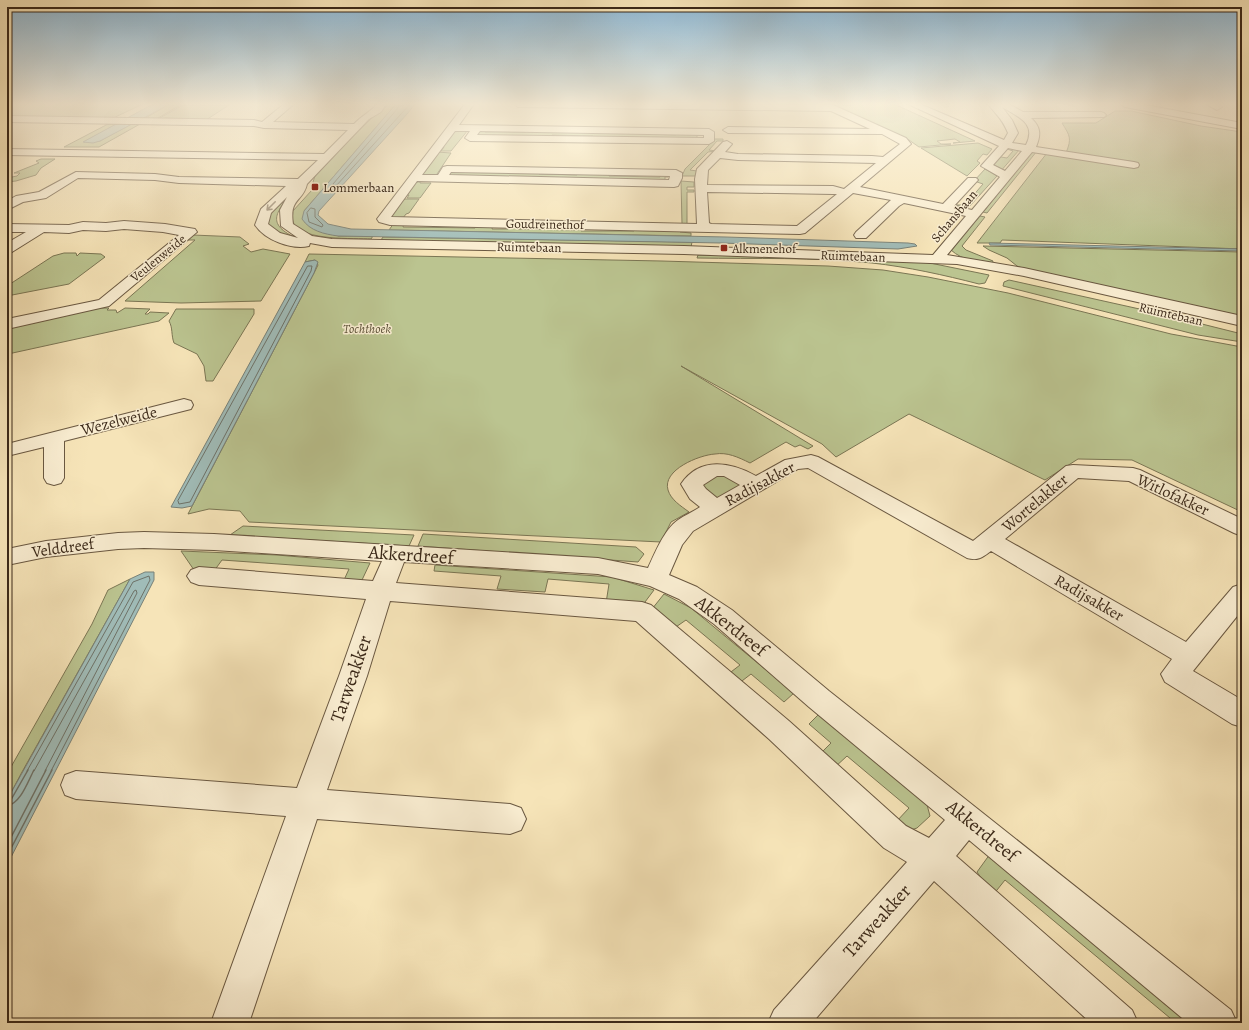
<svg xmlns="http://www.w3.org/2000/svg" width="1249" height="1030" viewBox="0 0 1249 1030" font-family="Alegreya,serif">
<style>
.green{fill:#bbc490;stroke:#7b7654}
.water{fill:#a0bcb8;stroke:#788178}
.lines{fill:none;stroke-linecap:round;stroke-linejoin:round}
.shore-far1{stroke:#6e7268;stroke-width:1}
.shore{stroke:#6e7268;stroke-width:1.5}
.minor-casing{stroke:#6a5841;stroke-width:2}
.minor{fill:#f9edd1;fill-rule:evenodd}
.oneway{stroke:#9a8b75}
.poi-dot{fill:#8f2418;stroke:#f9edd1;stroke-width:1.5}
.labels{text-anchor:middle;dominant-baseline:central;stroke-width:3;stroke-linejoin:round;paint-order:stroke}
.far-poi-label{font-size:13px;fill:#3b2919;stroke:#f9edd1;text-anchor:start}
.far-street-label{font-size:13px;fill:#3b2919;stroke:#f9edd1}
.far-park-label{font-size:13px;font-style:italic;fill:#5b5037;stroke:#f9edd1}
.street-label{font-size:16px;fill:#3b2919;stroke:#f9edd1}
.near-street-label{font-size:19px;fill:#3b2919;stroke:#f9edd1}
</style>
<rect width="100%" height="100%" fill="#f6e4b8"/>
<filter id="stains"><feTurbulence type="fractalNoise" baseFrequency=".005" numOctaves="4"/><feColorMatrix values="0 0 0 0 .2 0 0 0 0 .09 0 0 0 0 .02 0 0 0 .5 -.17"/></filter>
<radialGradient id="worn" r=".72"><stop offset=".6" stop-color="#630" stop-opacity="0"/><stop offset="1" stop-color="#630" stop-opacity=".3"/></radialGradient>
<path class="green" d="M7,104H143L111,119L7,117Z
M170,104H182L153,121H140Z
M388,104H396L304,211L338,236H373L371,239C354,238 304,241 294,224C292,220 292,216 292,212L312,190H315L317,188H314L315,185L313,182L315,176L328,163L326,162L373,117L384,109Z
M894,104L975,141L954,143H953L960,142L955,139L937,141L941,144H951L919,147L909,140L833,105Z
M183,105H229L206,120L166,118L158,119Z
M1115,111H1131L1201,126L1242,132V249L1002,240L1000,243H977L1047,153H1066C1072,138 1070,136 1062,123H1096Z
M108,124H117L84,142L100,141L131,124H140L99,147H64Z
M453,130H468L451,151H441L444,147H441Z
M485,130V132H526L527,130L645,132V134L676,135L677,133L701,135H697V138H701L699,139L593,138V136L552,135L551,137L476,135L477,131Z
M712,139H723V141H717L709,150L716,151L708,152L690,170L697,171L696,176H682L685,169L710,144Z
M978,143L992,149L987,155L983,154L977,161L980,163L967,176L921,148Z
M1009,148L1020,149L1000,172L991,167L1001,157L1007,158L1013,151L1007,149Z
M1033,151H1037L987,213L983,212Z
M437,152L451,153L435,177H419Z
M41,159H55L41,168L36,175L16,181L7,182V178L17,176L20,173H14L39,163L36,161Z
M985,169L997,176L968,208L956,205H965L983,184L974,181Z
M450,172H540L539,174L577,175V173H609V176L660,177V174L668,175V177H665V180H669L667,181L448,177Z
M420,181V183H431L420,198H407L409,195H405L415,183Z
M681,181L694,182V187H687V190H694V192H687V224H682Z
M295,187C280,210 262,222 296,238L293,240L268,228L267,213Z
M402,199H419L409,213L406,214L403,218H394L390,214Z
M980,216L985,217L962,246L966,250L993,261L992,264C977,261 963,261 951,250Z
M394,223H404L403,227L475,228L477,225H493L492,229H508L509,226H519L518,229L575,230L576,227H581V231H634V228L680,229V232L691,233V236L389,230Z
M193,235L240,237L249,244L243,246L251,252L263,249L290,254L261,301L181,303L125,301L195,240H188Z
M383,237L692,242L691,247L381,240Z
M983,246L1242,252V316L1025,269L1017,266L1007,258L989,250Z
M64,253H76L77,256L80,253L101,254L105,257L69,284L7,296V286L53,256Z
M309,254L662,261L828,266L883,270L928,277L1008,293L1171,334L1242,347V512L1132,460L1078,459L1045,480L909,414L836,457L822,444L681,366L813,446L808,449L800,445L795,447L786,442L750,463C738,457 727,452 715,454C699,455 662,470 668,490C671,500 681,506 689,512L671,522L661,542L249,522L240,511L209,509L188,514L314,273L318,265L315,260L305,262Z
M698,255L831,257L925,262L989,275L985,283L979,284C944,275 908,267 872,263C814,257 755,259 697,258Z
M1009,280L1162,314L1242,334V342L1198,335L1003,286L1004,282Z
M99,308H109L107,310H116L117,313L125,308L150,309L145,314H148L150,312L169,313L159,321L8,354V335L7,334V329Z
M176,309H254V314L213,381H206L204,366L197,354L174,343C171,335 173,328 169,321Z
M723,474L745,487L720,501L703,489C702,480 715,475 723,474Z
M243,526L414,535L409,546L230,535Z
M423,534L636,547L644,554L638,562L418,546Z
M181,551L277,555L370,563L362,580H344L349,569L222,560L214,571L194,570Z
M435,565L612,577L654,590L642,606L606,603L609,584L548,579L545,592L497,589L501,576L434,571Z
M130,579L22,772L7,800V774L92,624L108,590Z
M664,594L691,608L794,693L784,702L751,674L738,684L727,675L740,665L686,620L673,629L652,609Z
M820,713L926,801L930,816L917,828L908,831L896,822L909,808L847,756L834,768L819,755L831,743L809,724Z
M990,854L1190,1023H1176L1005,880L993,895L977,872Z"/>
<path class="water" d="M153,104H170L100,141L93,143L83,142Z
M396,104H415L408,113L319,211L318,215L328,224L351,229L726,237L908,243L915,244L917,246L898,249L721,243L338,236C324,234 310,231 302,219L304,211Z
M989,243L1242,249V251L990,245Z
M315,260L318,262L314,273L192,506L182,508L171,507L305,262Z
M145,572H154V580L7,865V800L130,579Z"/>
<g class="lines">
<path class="shore-far1" d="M399,104L398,108L333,184V187L336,186L410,104
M311,208L315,209V217L323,225L322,227L309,222L307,213Z
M308,266H312L311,271L190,502L179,504L178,501Z
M27,771L133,582L149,576L150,580L51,771
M34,771L134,591L136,590L137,593L45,771"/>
<path class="shore" d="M7,801L12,798L28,770
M7,806C21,803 28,781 34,770
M7,845L46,770
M7,856L52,770"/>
<g class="minor-casing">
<path id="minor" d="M284,104H294L273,122L354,124C360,117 373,110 377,104H386L381,112L369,119L307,184C303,202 289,198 293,224L312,236L332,239L684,246L933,255L966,216L904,203L899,206L866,238H856L854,235L856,232L891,200L853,193L805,233L800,234L390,225L379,222L377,219L465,104H474L459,125L709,129L714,132V141L709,144L470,141L465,138L470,131H455L422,175H438L443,167L447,166L676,170L682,173V178L678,186L674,187L417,181L391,217L697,224L695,179L697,169L723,142L727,141L732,144L725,152L738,154L872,156L883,157L900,144L882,134L728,133L723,130L728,127L870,129L831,111L518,107L514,104L833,105L906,138L911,144L860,187L943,204L968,178H976L978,180L954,206L972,210L1000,177L981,166L999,146L908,104H920L1004,140L1008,133C1002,118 997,116 988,104H1009L1023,112H1101L1104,113L1106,115L1104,117L1031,118C1041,127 1041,135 1036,147L1134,162L1138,163L1139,165L1138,167L1134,168L1032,152L947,255L1024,268L1242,316V326L1024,276L957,264L684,254L332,247L310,243L309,246C291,250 265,240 255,225L261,209L286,186L179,183L155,180L78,178L46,198L23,202L7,210V201L16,196L39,192L76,172L155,174L179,177L298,179L318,160L7,155V149L324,154L348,130L264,128L254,126L7,122V116L254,120L262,122ZM1002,107C1018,117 1037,123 1026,145L1012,143L1018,133L1012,120ZM480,131L704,135V138L477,135ZM1008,148L1022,151L1005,171L993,165ZM720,158L738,160L876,163L844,189L833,186L707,185L708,170ZM451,172L670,176L669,180L449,175ZM707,192L833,194H837L797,226L711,224L709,223ZM287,197L280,210L281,226L298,238L280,233L268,224L271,213Z
M1121,104H1140L1242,123V129L1125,107Z
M1206,104H1218L1222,107L1217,110Z
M124,221L165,224L195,229L197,232L109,306L7,329V319L99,300L179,235L163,232L124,229L106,231L83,230L69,233L44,232L12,252L7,253V243L26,232H7V224L69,225L83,222L106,223Z
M184,399L191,401L193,405L191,409L64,441V478L61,483L54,485L47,483L44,478V447L7,456V444Z
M811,455L818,457L973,541L1066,466L1073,465L1133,468L1140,470L1242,519V536L1234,533L1129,481L1078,478L1005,539L1186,642L1233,587L1242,584V610L1193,671L1242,700V727L1232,724L1165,682L1161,674L1172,659L991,551C982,558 977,561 967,558L808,468L798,469L693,531L682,545L669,575L697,587L732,610L829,691L1231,1010L1237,1023H1188L969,840L956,856L1132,1010L1138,1023H1091L934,881L812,1023H768L774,1010L907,862L884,848L769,739L636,621L390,601L367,676L327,790L510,804L521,808L526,819L521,830L510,834L317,819L249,1023H211L286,816L76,799L65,795L61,785L65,775L76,771L297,788L339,676L366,599L199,585L191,582L187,576L191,570L199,567L373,581L382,561L214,550L144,548L118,549L46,557L7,565V549L46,541L118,533L144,532L214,534L598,558L648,568C655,553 664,530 678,520C685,515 693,512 700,507L690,499L681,484C700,456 731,462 756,476L785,460ZM717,476H724L740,485L717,498L706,489L703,485ZM404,562L598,574L650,586L679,599L714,624L809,707L945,820L929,838L906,826L789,721L651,605L642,602L396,583Z"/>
</g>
<use href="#minor" class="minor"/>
</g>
<defs><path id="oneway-shaft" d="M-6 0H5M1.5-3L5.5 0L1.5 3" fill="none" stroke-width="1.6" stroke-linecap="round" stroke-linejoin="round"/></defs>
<use class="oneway" href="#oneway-shaft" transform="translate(271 206) rotate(135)"/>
<linearGradient id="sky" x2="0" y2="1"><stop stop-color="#8bb7d5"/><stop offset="0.42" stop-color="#fbf3df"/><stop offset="1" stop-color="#fbf3df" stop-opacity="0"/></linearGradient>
<rect width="1249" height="248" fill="url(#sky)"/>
<g class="poi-dot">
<rect x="311" y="183" width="8" height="8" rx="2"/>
<rect x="720" y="244" width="8" height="8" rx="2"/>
</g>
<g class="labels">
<g class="far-poi-label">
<text x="323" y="187">Lommerbaan</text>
<text x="732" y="248">Alkmenehof</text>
</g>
<g class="far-street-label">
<text transform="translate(954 216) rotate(-50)">Schansbaan</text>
<text transform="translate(545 224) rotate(1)">Goudreinethof</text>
<text transform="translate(529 247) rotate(1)">Ruimtebaan</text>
<text transform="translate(853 256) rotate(2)">Ruimtebaan</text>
<text transform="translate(158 258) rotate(-39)">Veulenweide</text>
<text transform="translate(1171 314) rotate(13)">Ruimtebaan</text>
</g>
<g class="far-park-label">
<text x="367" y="328">Tochthoek</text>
</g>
<g class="street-label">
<text transform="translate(119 421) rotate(-14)">Wezelweide</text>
<text transform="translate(760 484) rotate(-28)">Radijsakker</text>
<text transform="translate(1173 495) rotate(25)">Witlofakker</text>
<text transform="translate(1035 503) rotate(-40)">Wortelakker</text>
<text transform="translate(63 548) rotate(-8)">Velddreef</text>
<text transform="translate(1089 598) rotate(30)">Radijsakker</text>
</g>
<g class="near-street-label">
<text transform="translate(411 555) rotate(4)">Akkerdreef</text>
<text transform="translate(731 626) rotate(38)">Akkerdreef</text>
<text transform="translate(351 679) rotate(-71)">Tarweakker</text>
<text transform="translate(982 831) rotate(39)">Akkerdreef</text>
<text transform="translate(877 921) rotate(-48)">Tarweakker</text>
</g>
</g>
<rect width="1249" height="1030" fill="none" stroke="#f6e4b8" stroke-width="24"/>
<rect x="8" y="8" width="1233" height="1014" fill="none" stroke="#3b2919" stroke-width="2"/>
<rect x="12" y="12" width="1225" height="1006" fill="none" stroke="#3b2919"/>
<rect width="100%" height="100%" filter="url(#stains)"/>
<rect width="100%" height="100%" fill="url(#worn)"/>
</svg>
